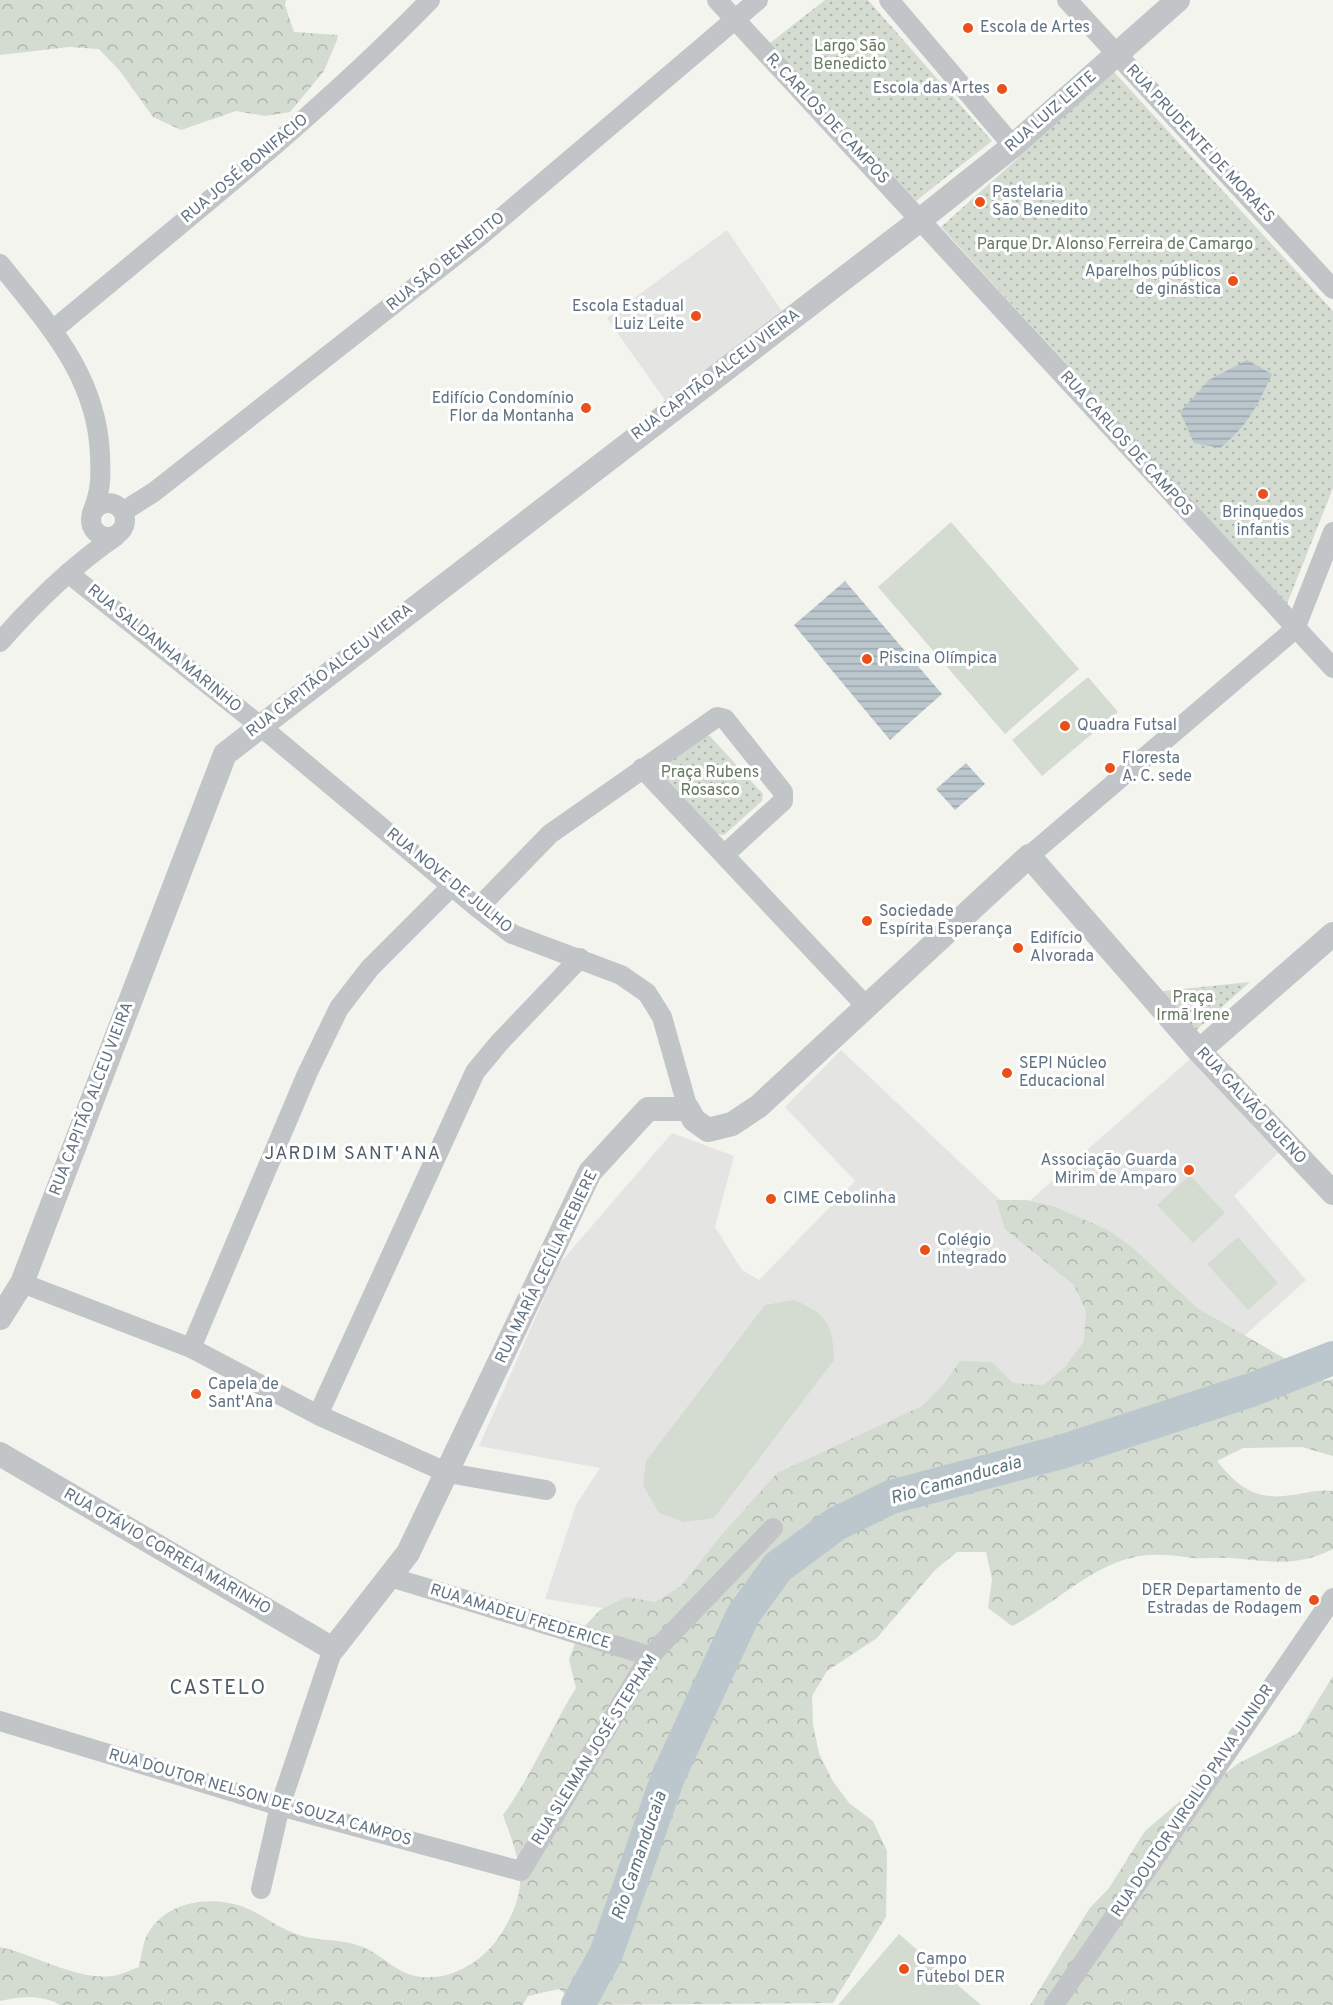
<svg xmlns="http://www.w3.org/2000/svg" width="1333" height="2005" viewBox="0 0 1333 2005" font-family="Overpass,sans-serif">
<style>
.built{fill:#e4e5e3}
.green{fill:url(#green-dots)}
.forest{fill:url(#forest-crowns)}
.pitch{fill:#d4dbd0}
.water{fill:url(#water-rules)}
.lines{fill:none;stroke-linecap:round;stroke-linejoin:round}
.river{stroke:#bbc7cc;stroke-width:34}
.minor{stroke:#c1c5c8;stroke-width:20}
.tertiary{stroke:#c1c5c8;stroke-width:24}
.poi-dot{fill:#ea5019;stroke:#fff;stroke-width:2}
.labels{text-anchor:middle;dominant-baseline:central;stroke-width:6;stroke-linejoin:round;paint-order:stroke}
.poi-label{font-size:16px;fill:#617282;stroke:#fff;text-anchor:start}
.park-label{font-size:16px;fill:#657960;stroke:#fff}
.street-label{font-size:16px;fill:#617282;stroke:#fff}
.neighbourhood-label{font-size:18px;letter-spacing:1.5px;fill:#505c67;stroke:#fff}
.water-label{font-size:18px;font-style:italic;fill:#5d757f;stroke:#fff}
.quarter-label{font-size:20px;letter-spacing:1.5px;fill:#505c67;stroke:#fff}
</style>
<defs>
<pattern id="green-dots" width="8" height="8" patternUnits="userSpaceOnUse" patternTransform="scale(1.5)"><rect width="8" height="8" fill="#d4dbd0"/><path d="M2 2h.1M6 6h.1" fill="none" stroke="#afb6ae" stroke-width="1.8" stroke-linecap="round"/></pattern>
<pattern id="forest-crowns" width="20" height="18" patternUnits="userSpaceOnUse" patternTransform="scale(1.5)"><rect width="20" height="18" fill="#d4dbd0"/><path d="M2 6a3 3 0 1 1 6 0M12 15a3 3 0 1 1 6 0" fill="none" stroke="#afb6ae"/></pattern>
<pattern id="water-rules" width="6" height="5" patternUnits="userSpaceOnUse" patternTransform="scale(1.5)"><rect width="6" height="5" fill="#bbc7cc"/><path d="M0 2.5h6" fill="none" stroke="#9ba6ab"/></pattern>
</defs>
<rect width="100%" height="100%" fill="#f4f4ef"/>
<path class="built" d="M727,230L784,314L667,403L607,318Z
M841,1050L1015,1214L1199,1051L1287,1144L1234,1196L1306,1280L1231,1348L1052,1408L684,1621L545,1599L576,1505L600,1468L479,1446L559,1264L672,1133L734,1156L715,1227L742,1270L759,1280L855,1181L785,1107Z"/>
<path class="green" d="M825,0H868L992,141L916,201L770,43Z
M1114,72L1333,311V488L1287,604L941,227Z
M704,734L710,736L763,794L762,801L724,835L717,834L659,774L660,767Z
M1250,982L1192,1034L1154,992Z"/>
<path class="forest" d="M0,0H286L285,5L294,32L338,35L337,40L324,71L290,112L265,116L236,111L181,130L153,117L120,71L99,49L69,47L0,55Z
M996,1200H1026L1053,1206L1110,1231L1132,1247L1197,1308L1324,1381L1333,1379V1456L1302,1447L1243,1448L1217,1461C1238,1487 1256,1501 1292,1495C1307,1493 1317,1489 1333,1491V1549C1294,1568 1272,1561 1231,1558C1218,1557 1206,1559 1194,1558C1177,1556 1156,1553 1139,1556C1090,1565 1055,1605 1012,1626L988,1608L992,1579L986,1552H957L935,1570L877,1638L827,1671L812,1696L813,1725L819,1753L832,1780L849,1803L873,1821L887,1851L886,1917L833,2003L577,2005L559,1989L528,1996L523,2005H60C41,1994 20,1997 0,2001V1947C33,1954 79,1981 112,1976C121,1975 130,1970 139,1967C141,1958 142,1948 145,1940C161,1901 211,1894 246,1908C265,1916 280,1929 299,1935C318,1941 338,1939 357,1945C376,1950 390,1967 408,1974C444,1986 482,1964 501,1934C531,1886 521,1865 503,1815C532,1775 550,1730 576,1688L569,1660L579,1632L600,1610L626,1597L655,1602L681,1586L718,1539L777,1473L922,1406L943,1385L960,1361L992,1362L1013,1383L1043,1385L1065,1367L1084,1341L1086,1311L1074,1285L1005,1229Z
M1333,1676V2005H1030L1089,1909L1109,1888L1145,1831L1186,1796L1215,1781L1239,1763L1298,1733Z"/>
<path class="pitch" d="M951,522L1079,669L1005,734L878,587Z
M1088,677L1118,712L1042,776L1012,740Z
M1190,1175L1225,1213L1193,1243L1157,1205Z
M1238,1237L1278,1283L1248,1310L1207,1264Z
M794,1300C827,1314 833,1324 834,1360L714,1518L684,1522L659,1513L643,1485L646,1461L765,1305Z
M899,1934L981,2005H838Z"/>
<path class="water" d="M1247,360L1272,374C1258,405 1247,427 1220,448L1194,443L1180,412L1209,380Z
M845,581L942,694L890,740L794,625Z
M966,763L985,784L955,810L936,789Z"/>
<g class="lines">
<path class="river" d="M578,2005L606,1954L668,1777L743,1615L778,1567L836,1524L891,1497L1061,1452L1251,1390L1333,1358"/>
<path class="minor" d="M717,0L1333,668
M889,0L1013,146
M1067,0L1333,289
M0,264C47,323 97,375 100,455C101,479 101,490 92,513
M53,330C181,223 313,120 430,0
M91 520a17 17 0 1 1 34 0a17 17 0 1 1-34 0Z
M124,511L154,492L479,237L758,0
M68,573L259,725L478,908L512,934L621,975L647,993L662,1017L688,1109
M0,642C35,602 72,566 116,536
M642,768L865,1005
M1029,856L1295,629L1333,532
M478,908L550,834L717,717L725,719L783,792V801L724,855
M22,1283L191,1348L318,1415L448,1473L546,1490
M191,1348L307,1074L339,1008L370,968L452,886
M318,1415L475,1072L499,1043L580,958
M390,1577L650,1656
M0,1721L280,1806L521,1871L650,1656L773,1528
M261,1889L280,1806L333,1649
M1054,2005L1333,1598"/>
<path class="tertiary" d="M1199,1051L1333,934
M0,1318L22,1283L225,754L920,220L1013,146L1178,0
M0,1454L333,1649L408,1553L590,1172L648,1109H688L694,1120L708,1130L732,1124L759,1106L1029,856L1199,1051L1333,1193"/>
</g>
<g class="poi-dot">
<circle cx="968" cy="28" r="6"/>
<circle cx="1002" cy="89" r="6"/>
<circle cx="980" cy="202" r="6"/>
<circle cx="1233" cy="281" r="6"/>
<circle cx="696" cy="316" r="6"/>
<circle cx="586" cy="408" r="6"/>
<circle cx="1263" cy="494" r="6"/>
<circle cx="867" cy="659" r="6"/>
<circle cx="1065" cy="726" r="6"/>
<circle cx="1110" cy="768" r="6"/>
<circle cx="867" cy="921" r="6"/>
<circle cx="1018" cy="948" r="6"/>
<circle cx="1007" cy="1073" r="6"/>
<circle cx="1189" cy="1170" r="6"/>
<circle cx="771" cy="1199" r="6"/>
<circle cx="925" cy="1250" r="6"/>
<circle cx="196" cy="1394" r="6"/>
<circle cx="1314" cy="1600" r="6"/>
<circle cx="904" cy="1969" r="6"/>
</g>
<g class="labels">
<g class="poi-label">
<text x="980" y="28">Escola de Artes</text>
<text x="990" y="89" text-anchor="end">Escola das Artes</text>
<text x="992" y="193">Pastelaria<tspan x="992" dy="18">São Benedito</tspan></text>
<text x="1221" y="272" text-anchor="end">Aparelhos públicos<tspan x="1221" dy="18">de ginástica</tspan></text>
<text x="684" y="307" text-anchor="end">Escola Estadual<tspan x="684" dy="18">Luiz Leite</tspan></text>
<text x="574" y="399" text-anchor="end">Edifício Condomínio<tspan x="574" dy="18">Flor da Montanha</tspan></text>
<text x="1263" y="513" text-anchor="middle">Brinquedos<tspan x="1263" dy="18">infantis</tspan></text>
<text x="879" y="659">Piscina Olímpica</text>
<text x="1077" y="726">Quadra Futsal</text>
<text x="1122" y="759">Floresta<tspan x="1122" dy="18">A. C. sede</tspan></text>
<text x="879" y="912">Sociedade<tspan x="879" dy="18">Espírita Esperança</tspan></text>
<text x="1030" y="939">Edifício<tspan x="1030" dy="18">Alvorada</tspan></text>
<text x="1019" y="1064">SEPI Núcleo<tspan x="1019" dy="18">Educacional</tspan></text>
<text x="1177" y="1161" text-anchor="end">Associação Guarda<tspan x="1177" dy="18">Mirim de Amparo</tspan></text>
<text x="783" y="1199">CIME Cebolinha</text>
<text x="937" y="1241">Colégio<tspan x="937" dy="18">Integrado</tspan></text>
<text x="208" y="1385">Capela de<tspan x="208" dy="18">Sant'Ana</tspan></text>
<text x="1302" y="1591" text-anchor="end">DER Departamento de<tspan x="1302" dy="18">Estradas de Rodagem</tspan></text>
<text x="916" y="1960">Campo<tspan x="916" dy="18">Futebol DER</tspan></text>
</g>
<g class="park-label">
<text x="850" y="47">Largo São<tspan x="850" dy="18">Benedicto</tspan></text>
<text x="1115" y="245">Parque Dr. Alonso Ferreira de Camargo</text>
<text x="710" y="773">Praça Rubens<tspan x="710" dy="18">Rosasco</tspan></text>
<text x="1193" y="998">Praça<tspan x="1193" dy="18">Irmã Irene</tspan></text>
</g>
<g class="street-label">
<text transform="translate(1051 112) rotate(-41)">RUA LUIZ LEITE</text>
<text transform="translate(827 119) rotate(47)">R. CARLOS DE CAMPOS</text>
<text transform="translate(1200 144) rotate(47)">RUA PRUDENTE DE MORAES</text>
<text transform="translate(245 169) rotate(-40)">RUA JOSÉ BONIFACIO</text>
<text transform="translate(446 262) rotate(-39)">RUA SÃO BENEDITO</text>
<text transform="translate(716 375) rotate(-37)">RUA CAPITÃO ALCEU VIEIRA</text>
<text transform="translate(1126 444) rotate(48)">RUA CARLOS DE CAMPOS</text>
<text transform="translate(164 649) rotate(39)">RUA SALDANHA MARINHO</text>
<text transform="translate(330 671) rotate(-38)">RUA CAPITÃO ALCEU VIEIRA</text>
<text transform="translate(449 881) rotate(39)">RUA NOVE DE JULHO</text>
<text transform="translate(92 1099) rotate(-69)">RUA CAPITÃO ALCEU VIEIRA</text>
<text transform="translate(1251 1106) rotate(47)">RUA GALVÃO BUENO</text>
<text transform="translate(547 1267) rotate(-64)">RUA MARÍA CECÍLIA REBIERE</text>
<text transform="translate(167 1552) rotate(30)">RUA OTÁVIO CORREIA MARINHO</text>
<text transform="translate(520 1617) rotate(17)">RUA AMADEU FREDERICE</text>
<text transform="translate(595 1750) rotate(-58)">RUA SLEIMAN JOSÉ STEPHAM</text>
<text transform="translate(260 1798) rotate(16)">RUA DOUTOR NELSON DE SOUZA CAMPOS</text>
<text transform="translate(1193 1801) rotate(-56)">RUA DOUTOR VIRGILIO PAIVA JUNIOR</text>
</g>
<g class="neighbourhood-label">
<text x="353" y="1154">JARDIM SANT'ANA</text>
</g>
<g class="water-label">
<text transform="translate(956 1481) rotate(-16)">Rio Camanducaia</text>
<text transform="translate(640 1856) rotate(-71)">Rio Camanducaia</text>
</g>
<g class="quarter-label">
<text x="218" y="1689">CASTELO</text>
</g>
</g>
</svg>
